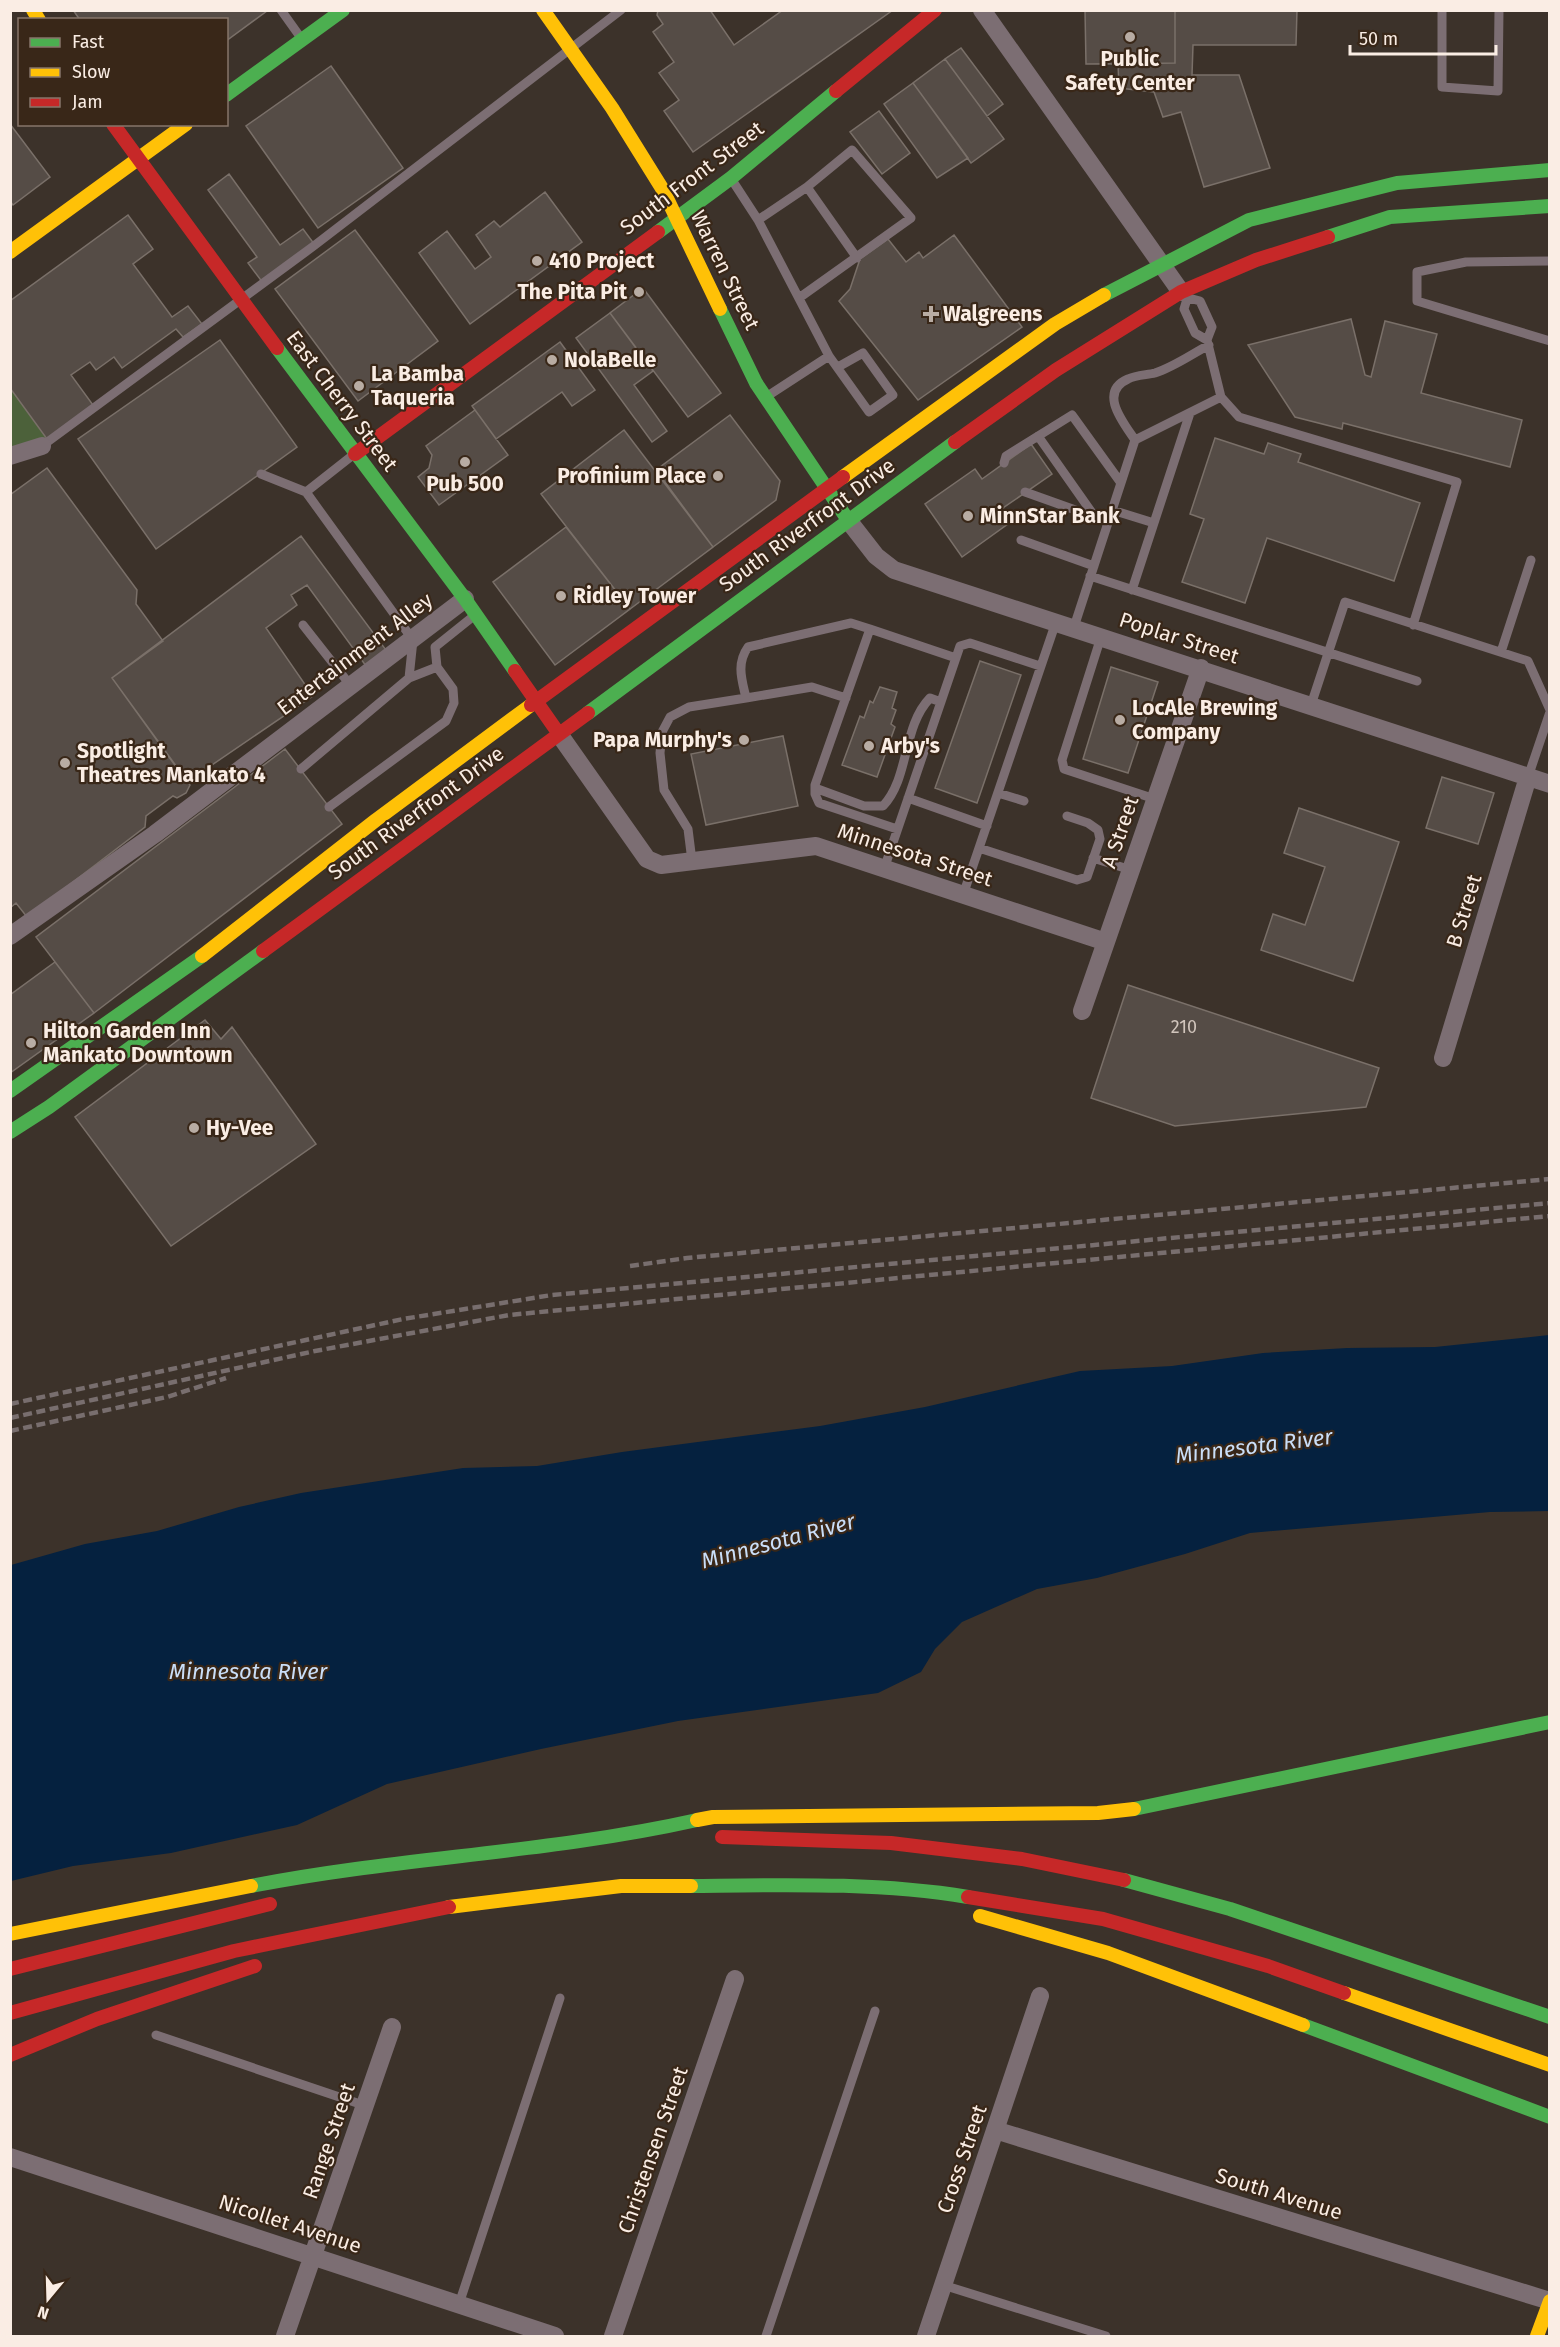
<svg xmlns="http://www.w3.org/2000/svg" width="1560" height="2347" viewBox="0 0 1560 2347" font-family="'Fira Sans',sans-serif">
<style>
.green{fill:#4c613a}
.water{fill:#05213f}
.building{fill:#554c46;stroke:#7a7069;stroke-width:1.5}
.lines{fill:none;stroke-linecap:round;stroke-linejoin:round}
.lane{stroke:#7c6e73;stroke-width:9}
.street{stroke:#7c6e73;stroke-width:18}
.fast{stroke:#4caf50;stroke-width:14}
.slow{stroke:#ffc107;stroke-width:14}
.jam{stroke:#c62828;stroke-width:14}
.rail{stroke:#786e6e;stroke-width:4.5;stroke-dasharray:9 4.5;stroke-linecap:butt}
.poi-dot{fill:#b8aca3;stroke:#392718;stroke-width:2}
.labels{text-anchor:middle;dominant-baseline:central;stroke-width:4.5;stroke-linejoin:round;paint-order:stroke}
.number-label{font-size:18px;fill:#d1c5bc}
.poi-label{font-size:21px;font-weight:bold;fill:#faede4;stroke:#392718;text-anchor:start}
.street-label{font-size:21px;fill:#faede4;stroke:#392718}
.water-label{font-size:22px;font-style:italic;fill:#c9def8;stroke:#392718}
</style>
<rect width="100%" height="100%" fill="#3c322a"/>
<path class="green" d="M10,388L47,439L10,451Z"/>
<path class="water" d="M1549,1335V1511L1490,1512L1250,1533L1185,1554L1097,1578L1037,1589L962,1622L935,1649L921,1672L878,1693L678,1721L541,1749L387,1784L297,1825L171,1853L73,1866L11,1881V1565L85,1544L157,1531L239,1507L301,1493L463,1468L537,1466L622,1452L820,1426L925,1407L1080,1371L1172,1366L1263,1353L1347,1348L1435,1347Z"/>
<path class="building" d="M73,10H266L267,11L226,41V20H80Z
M658,10H710L734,45L783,10H893L693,152L664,111L679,100L659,73L674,62L653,32L663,24L657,15Z
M1085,10H1175V63L1086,64Z
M1175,10H1297L1296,45H1193L1192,75H1239L1270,168L1204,187L1181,112L1163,117L1154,92L1119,88L1118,64L1175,63Z
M961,48L1003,104L987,116L945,59Z
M945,59L1004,139L971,163L913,83Z
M331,66L403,168L318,228L246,126Z
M913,83L968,158L937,178L884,104Z
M879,111L910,153L882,174L850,132Z
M10,124L50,177L13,205L10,201Z
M229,174L280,245L303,229L315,245L263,283L248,263L257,257L208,190Z
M545,192L582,242L470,324L419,253L447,231L475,269L491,257L476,235L494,221L500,227Z
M128,215L153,249L133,264L172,317L188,306L202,324L183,337L176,329L122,368L114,357L96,370L90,362L71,375L93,405L47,439L10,388V301Z
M355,230L438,341L358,401L275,289Z
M954,235L1022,327L918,400L839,301L850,289L860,259L888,239L906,262L919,252L923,258Z
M643,288L721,393L688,417L610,313Z
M610,313L653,371L634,385L667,431L652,442L576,338Z
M1351,319L1365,375L1371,377L1385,321L1437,334L1421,393L1522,420L1510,467L1343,423L1342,429L1295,417L1248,345Z
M220,340L297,447L156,549L78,439Z
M560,342L595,390L572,406L562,392L496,439L472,406Z
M475,410L508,455L439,505L418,477L429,468L432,455L426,446Z
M730,415L780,481L776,500L713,547L656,470Z
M624,430L713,547L630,609L541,494Z
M1215,438L1264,454L1268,443L1301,454L1298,462L1420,503L1394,581L1267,538L1245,603L1182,582L1204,519L1190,514Z
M1031,444L1052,474L1003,508L1012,521L962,557L925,504L975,469L982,479Z
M47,468L137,590L136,604L163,641L112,678L190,785L186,793L177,798L173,796L146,816L145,827L27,917L16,903L10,908V495Z
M566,527L630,609L555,665L493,582Z
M301,536L386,650L366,666L307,585L291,595L297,605L266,628L313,696L187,782L112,678Z
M980,661L1021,675L977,803L935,788Z
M1111,667L1158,682L1128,773L1083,759Z
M880,687L897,692L892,708L896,710L891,724L895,727L877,777L842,765L860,716L864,718L870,701L873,703Z
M783,736L798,806L706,825L691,754Z
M285,749L342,824L94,1013L36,937Z
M1442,777L1494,793L1478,844L1426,828Z
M1299,808L1399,842L1353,981L1261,950L1273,914L1305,925L1325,867L1284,853Z
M55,962L94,1013L10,1073V995Z
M1128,985L1379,1068L1366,1107L1175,1126L1091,1098Z
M205,1020L221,1039L232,1027L316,1144L171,1246L75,1117Z"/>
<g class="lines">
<path class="lane" d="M281,10L301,38
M1442,10V87L1498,91L1499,10
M732,180L758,220L829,356L766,397
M807,187L857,258
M758,220L807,187L852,150L911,218L799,298
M1550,261L1466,262L1417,272V301L1550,341
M1185,297L1200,301L1212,327L1207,340L1195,333L1184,309L1187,299
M829,356L869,412L893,395L863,353L838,367
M1221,397L1239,417L1457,482L1413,625
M1038,436L1095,517
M1135,440C1123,422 1098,392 1128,379C1136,375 1147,375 1155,373C1174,367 1192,354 1209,345
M42,446L315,245L621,10
M1004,463L1006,456L1072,415L1121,483
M261,474L306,492L353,455
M1025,492L1095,517
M1112,510L1154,523
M1021,540L1094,566
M1090,576L1417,681
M1132,590L1190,413
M303,625L351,686
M1074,627L1135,440L1221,397L1207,340
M1101,637L1062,760L1064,769L1155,799
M1501,652L1531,560
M409,678L437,667
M846,698L812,687L746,698C742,680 736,664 748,647L851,623L870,629
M1311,705L1345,602L1528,661L1550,710
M301,769L409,678L413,640L306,492
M1528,777L1550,712
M815,788L864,806H883C910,777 902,727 930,698L941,702
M998,793L1024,801
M908,798L987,826
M329,807L446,721L454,703L453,689L437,667L435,647L475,615
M897,829L819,803L815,794V785L870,629L956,658
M979,848L1077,880L1087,877L1100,839L1098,830L1088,823L1067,816
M1093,858L1131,870
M692,861L688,829L664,790L660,753L662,732L670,717L689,707L746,698
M884,869L960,646L970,643L1040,666
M963,895L1056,622
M156,2035L366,2106
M943,2285L1106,2336
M459,2304L560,1998
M766,2336L875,2011"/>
<path class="street" d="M982,10L1181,292
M10,456L42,446
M848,520L876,556L894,570L1550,784
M559,734L647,859L661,865L816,846L1106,942
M10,936L155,834L465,599
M1082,1011L1201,668
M1443,1058L1528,777
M995,2130L1550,2301
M10,2157L555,2336
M285,2336L392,2027
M613,2336L735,1979
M926,2336L1040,1996"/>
<path class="fast" d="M226,95L343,10
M658,232L731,178L836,91
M1328,237L1390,217L1550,206
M1104,295L1249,220L1397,183L1550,170
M720,309L756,383L848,520
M277,348L465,599L515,671
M588,713L955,442
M10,1091L202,956
M10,1132L49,1107L263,951
M1134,1809L1550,1722
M1124,1880L1230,1909L1550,2017
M251,1886C399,1857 550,1853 697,1820
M691,1886C783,1885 877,1882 968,1897
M1303,2025L1550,2117"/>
<path class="slow" d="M33,10L39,20
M543,10L612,108L663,190L720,309
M10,252L186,124
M843,477L1055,324L1104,295
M202,956L376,820L531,705
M697,1820L713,1817L1098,1813L1134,1809
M449,1907L621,1886H691
M980,1916L1108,1953L1303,2025
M10,1934L251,1886
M1344,1993L1550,2065
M1537,2336L1550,2301"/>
<path class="jam" d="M836,91L935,10
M113,124L277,348
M955,442L1056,370L1181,292L1256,260L1328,237
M355,454L658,232
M515,671L559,734
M531,705L843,477
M263,951L588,713
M722,1837L891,1843L1022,1859L1124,1880
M968,1897L1103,1919L1268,1966L1344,1993
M10,1969L270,1904
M10,2013L234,1951L449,1907
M10,2055L97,2019L255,1966"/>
<path class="rail" d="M630,1266L687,1258L1550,1179
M10,1404L403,1319L552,1295L1550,1203
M10,1418L315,1351L509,1315L1550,1216
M10,1431L167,1397L226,1378"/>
</g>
<g class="poi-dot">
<circle cx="1130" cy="37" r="6"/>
<circle cx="537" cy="261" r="6"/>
<circle cx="639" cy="292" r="6"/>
<path d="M928 305h6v6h6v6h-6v6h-6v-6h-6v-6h6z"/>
<circle cx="552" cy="360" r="6"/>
<circle cx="359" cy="386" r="6"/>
<circle cx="465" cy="462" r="6"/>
<circle cx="718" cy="476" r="6"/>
<circle cx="968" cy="516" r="6"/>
<circle cx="561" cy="596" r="6"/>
<circle cx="1120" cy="720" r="6"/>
<circle cx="744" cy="740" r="6"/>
<circle cx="869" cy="746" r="6"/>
<circle cx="65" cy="763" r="6"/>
<circle cx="31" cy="1043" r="6"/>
<circle cx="194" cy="1128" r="6"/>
</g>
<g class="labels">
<g class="number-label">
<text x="1184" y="1027">210</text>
</g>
<g class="poi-label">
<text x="1130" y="59" text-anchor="middle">Public<tspan x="1130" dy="24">Safety Center</tspan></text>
<text x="549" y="261">410 Project</text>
<text x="627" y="292" text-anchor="end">The Pita Pit</text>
<text x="943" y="314">Walgreens</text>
<text x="564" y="360">NolaBelle</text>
<text x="371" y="374">La Bamba<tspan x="371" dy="24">Taqueria</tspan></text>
<text x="706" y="476" text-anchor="end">Profinium Place</text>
<text x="465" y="484" text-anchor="middle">Pub 500</text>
<text x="980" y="516">MinnStar Bank</text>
<text x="573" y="596">Ridley Tower</text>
<text x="1132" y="708">LocAle Brewing<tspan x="1132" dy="24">Company</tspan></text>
<text x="732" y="740" text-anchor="end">Papa Murphy's</text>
<text x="881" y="746">Arby's</text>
<text x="77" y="751">Spotlight<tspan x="77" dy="24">Theatres Mankato 4</tspan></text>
<text x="43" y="1031">Hilton Garden Inn<tspan x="43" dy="24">Mankato Downtown</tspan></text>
<text x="206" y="1128">Hy-Vee</text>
</g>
<g class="street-label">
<text transform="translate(692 178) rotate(-37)">South Front Street</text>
<text transform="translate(725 270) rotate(64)">Warren Street</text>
<text transform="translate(342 401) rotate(53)">East Cherry Street</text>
<text transform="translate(807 525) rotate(-36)">South Riverfront Drive</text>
<text transform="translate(1179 638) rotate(18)">Poplar Street</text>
<text transform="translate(355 654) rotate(-37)">Entertainment Alley</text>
<text transform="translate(416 813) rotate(-36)">South Riverfront Drive</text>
<text transform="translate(1120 832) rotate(-71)">A Street</text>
<text transform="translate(915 855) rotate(18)">Minnesota Street</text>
<text transform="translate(1464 911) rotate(-73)">B Street</text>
<text transform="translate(329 2141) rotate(-71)">Range Street</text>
<text transform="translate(653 2150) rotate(-71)">Christensen Street</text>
<text transform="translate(962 2159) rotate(-71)">Cross Street</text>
<text transform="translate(1279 2194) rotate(17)">South Avenue</text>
<text transform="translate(290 2224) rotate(18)">Nicollet Avenue</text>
</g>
<g class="water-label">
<text transform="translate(1254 1446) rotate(-7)">Minnesota River</text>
<text transform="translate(778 1541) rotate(-15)">Minnesota River</text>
<text x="248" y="1671">Minnesota River</text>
</g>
</g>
<rect width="1560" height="2347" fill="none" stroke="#faede4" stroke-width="24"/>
<rect x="18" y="18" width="210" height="108" fill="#392718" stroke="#86766a" stroke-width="1.5"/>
<rect x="30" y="38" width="30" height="9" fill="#4caf50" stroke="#86766a" stroke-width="1.5"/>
<text x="72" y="48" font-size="18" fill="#faede4">Fast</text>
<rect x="30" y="68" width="30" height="9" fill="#ffc107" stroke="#86766a" stroke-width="1.5"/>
<text x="72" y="78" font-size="18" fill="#faede4">Slow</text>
<rect x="30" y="98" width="30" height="9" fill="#c62828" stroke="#86766a" stroke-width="1.5"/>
<text x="72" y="108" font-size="18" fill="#faede4">Jam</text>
<g transform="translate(48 2299) rotate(199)" stroke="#392718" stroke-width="4.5" paint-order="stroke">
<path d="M0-4.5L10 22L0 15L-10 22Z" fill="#faede4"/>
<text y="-9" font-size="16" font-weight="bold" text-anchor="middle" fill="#faede4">N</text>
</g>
<path d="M1350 45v9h146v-9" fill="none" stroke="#faede4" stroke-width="3"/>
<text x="1359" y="45" font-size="18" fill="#faede4" stroke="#392718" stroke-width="4.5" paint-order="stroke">50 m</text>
</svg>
